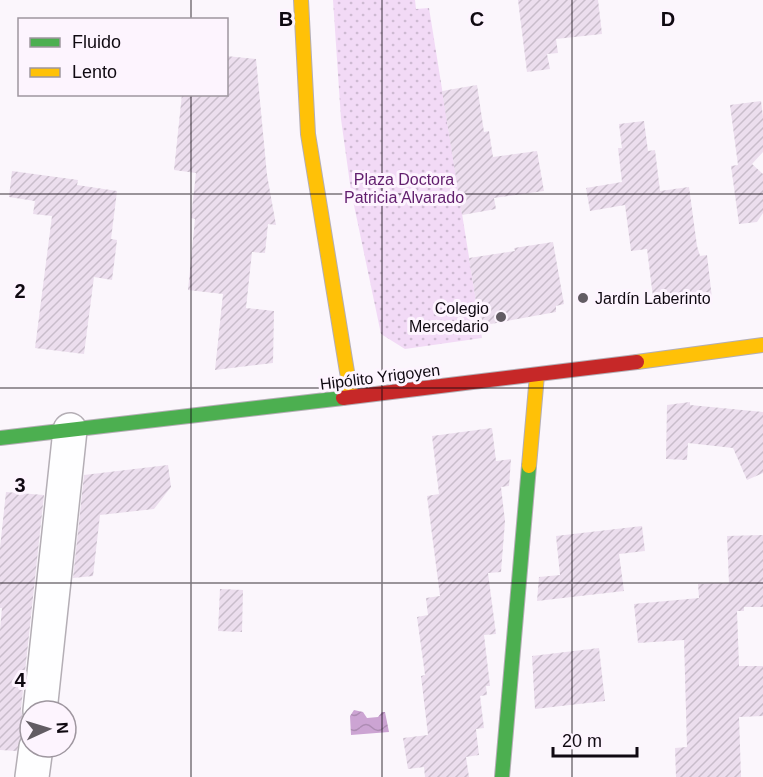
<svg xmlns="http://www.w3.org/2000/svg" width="763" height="777" viewBox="0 0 763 777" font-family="Arial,sans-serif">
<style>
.park{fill:url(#park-dots)}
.water{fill:url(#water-waves)}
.building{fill:url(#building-hatch)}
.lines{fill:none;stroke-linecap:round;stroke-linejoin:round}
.street-casing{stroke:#b4aeb5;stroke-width:36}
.fast-casing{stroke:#b4aeb5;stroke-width:16}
.slow-casing{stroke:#b4aeb5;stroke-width:16}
.jam-casing{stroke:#b4aeb5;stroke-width:16}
.street{stroke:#fefeff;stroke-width:33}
.fast{stroke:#4caf50;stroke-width:14}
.slow{stroke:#ffc107;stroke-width:14}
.jam{stroke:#c62828;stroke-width:14}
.grid{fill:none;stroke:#0f0911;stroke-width:1.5;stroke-opacity:0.55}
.poi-dot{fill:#625c63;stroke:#fdf4fe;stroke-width:2}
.labels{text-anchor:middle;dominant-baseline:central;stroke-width:6;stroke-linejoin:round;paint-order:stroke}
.park-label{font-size:16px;fill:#611e6d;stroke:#fdf4fe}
.poi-label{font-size:16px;fill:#0f0911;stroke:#fdf4fe;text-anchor:start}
.street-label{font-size:16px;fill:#0f0911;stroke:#fdf4fe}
.grid-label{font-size:20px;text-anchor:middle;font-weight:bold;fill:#0f0911;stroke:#fdf4fe;stroke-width:6;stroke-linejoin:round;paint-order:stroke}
</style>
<defs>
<pattern id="park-dots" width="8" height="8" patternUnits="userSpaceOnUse" patternTransform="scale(1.5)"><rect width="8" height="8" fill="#f2daf6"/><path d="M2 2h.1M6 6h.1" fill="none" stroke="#cebad2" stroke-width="1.8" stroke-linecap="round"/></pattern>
<pattern id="water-waves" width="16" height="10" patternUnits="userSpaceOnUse" patternTransform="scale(1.5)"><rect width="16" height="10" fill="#cca4d3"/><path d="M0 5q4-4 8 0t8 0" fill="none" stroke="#ae8cb4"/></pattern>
<pattern id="building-hatch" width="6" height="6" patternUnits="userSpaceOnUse" patternTransform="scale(1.5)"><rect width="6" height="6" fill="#ecdeee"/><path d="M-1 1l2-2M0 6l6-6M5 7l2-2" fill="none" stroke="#c9bdcb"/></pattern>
</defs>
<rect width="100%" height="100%" fill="#fbf6fc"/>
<path class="park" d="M333,0H415L416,9L429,8L482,338L405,349L381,334L351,191L341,119Z"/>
<path class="water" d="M354,710L363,712L367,718L378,717L382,712H385L389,732L351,735L350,716Z"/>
<path class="building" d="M518,0H598L602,34L556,39L558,53L547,54L550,69L527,72Z
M226,56L256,59L267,175L276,225L268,224L265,253L252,252L246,308L274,311L273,363L215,370L223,294L188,290L195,219L191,218L196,173L174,170L182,94H226Z
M477,85L484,132L489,131L493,157L537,151L544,191L494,198L496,209L462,215L442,91Z
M761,101L763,117V152L752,164L763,174V213L757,222L739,224L731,166L738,165L730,105Z
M644,121L648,151L655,150L660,191L689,187L697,246L700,256L707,255L712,298L654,305L647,249L631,251L625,205L590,211L586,188L622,182L618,148H622L619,124Z
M12,171L78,180L77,185L117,191L111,239L117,240L112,280L94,277L84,354L35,348L52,216L33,214L35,201L9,197Z
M553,242L564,304L556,306V312L480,326L469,258L515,251L514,248Z
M690,402V405L763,412V473L747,480L733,448L688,443L687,460L666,459L667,405Z
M492,428L496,461L511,459L509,486L501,487L505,521L501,572L488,573L496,634L484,635L490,686H486L487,695L480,696L484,728L476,729L479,755L466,757L469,777H425L424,767L408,769L403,738L428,735L421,676L425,675L417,617L428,615L426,598L440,596L427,496L439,494L432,436Z
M168,465L171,487L154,509L100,515L93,576L73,578L84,475Z
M6,492L44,495L21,709L24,724L17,751L0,750V630L2,608H0V548Z
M642,526L645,551L619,554L624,591L537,601L539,577L560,575L556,536Z
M763,535V607H744V611H737L739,666H763V716L739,717L741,777H676L675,748L687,747L684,640L638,643L634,604L699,598L698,584L729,583L727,536Z
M220,589L243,590L242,632L218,631Z
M599,648L605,701L535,709L532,656Z"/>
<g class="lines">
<g class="street-casing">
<path id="street" d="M40,711L70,430
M32,777L36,747"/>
</g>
<g class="fast-casing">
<path id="fast" d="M0,438L343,398
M502,777L529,466"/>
</g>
<g class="slow-casing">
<path id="slow" d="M301,0L308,134L351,396
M637,362L763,345
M529,466L537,375"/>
</g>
<g class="jam-casing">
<path id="jam" d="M343,398L637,362"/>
</g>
<use href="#street" class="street"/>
<use href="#fast" class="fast"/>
<use href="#slow" class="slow"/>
<use href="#jam" class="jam"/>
</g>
<path class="grid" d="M191,0V20M382,0V777M572,0V777M191,94V777M0,194H763M0,388H763M0,583H763"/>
<g class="poi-dot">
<circle cx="583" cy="298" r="6"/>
<circle cx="501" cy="317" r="6"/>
</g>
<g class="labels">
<g class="park-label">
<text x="404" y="179">Plaza Doctora<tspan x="404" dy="18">Patricia Alvarado</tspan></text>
</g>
<g class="poi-label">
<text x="595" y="298">Jardín Laberinto</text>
<text x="489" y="308" text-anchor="end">Colegio<tspan x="489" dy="18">Mercedario</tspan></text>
</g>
<g class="street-label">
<text transform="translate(380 377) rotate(-7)">Hipólito Yrigoyen</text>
</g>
</g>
<g class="grid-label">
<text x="286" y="26">B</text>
<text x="477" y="26">C</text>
<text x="668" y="26">D</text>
<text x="20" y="298">2</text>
<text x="20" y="492">3</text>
<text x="20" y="687">4</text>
</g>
<rect x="18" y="18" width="210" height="78" fill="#fdf4fe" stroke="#9e969f" stroke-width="1.5"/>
<rect x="30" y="38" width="30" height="9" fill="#4caf50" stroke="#9e969f" stroke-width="1.5"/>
<text x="72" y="48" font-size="18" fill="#0f0911">Fluido</text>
<rect x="30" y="68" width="30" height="9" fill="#ffc107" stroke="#9e969f" stroke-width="1.5"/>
<text x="72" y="78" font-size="18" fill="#0f0911">Lento</text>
<g transform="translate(48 729) rotate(86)"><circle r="28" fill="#fdf4fe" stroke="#9e969f" stroke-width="1.5"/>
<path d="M0-4.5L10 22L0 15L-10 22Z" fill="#625c63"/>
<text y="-9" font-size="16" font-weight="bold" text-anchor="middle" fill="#0f0911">N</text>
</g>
<path d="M553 747v9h84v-9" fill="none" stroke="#0f0911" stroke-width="3"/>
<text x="562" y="747" font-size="18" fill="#0f0911" stroke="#fdf4fe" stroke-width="4.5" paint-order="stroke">20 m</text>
</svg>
